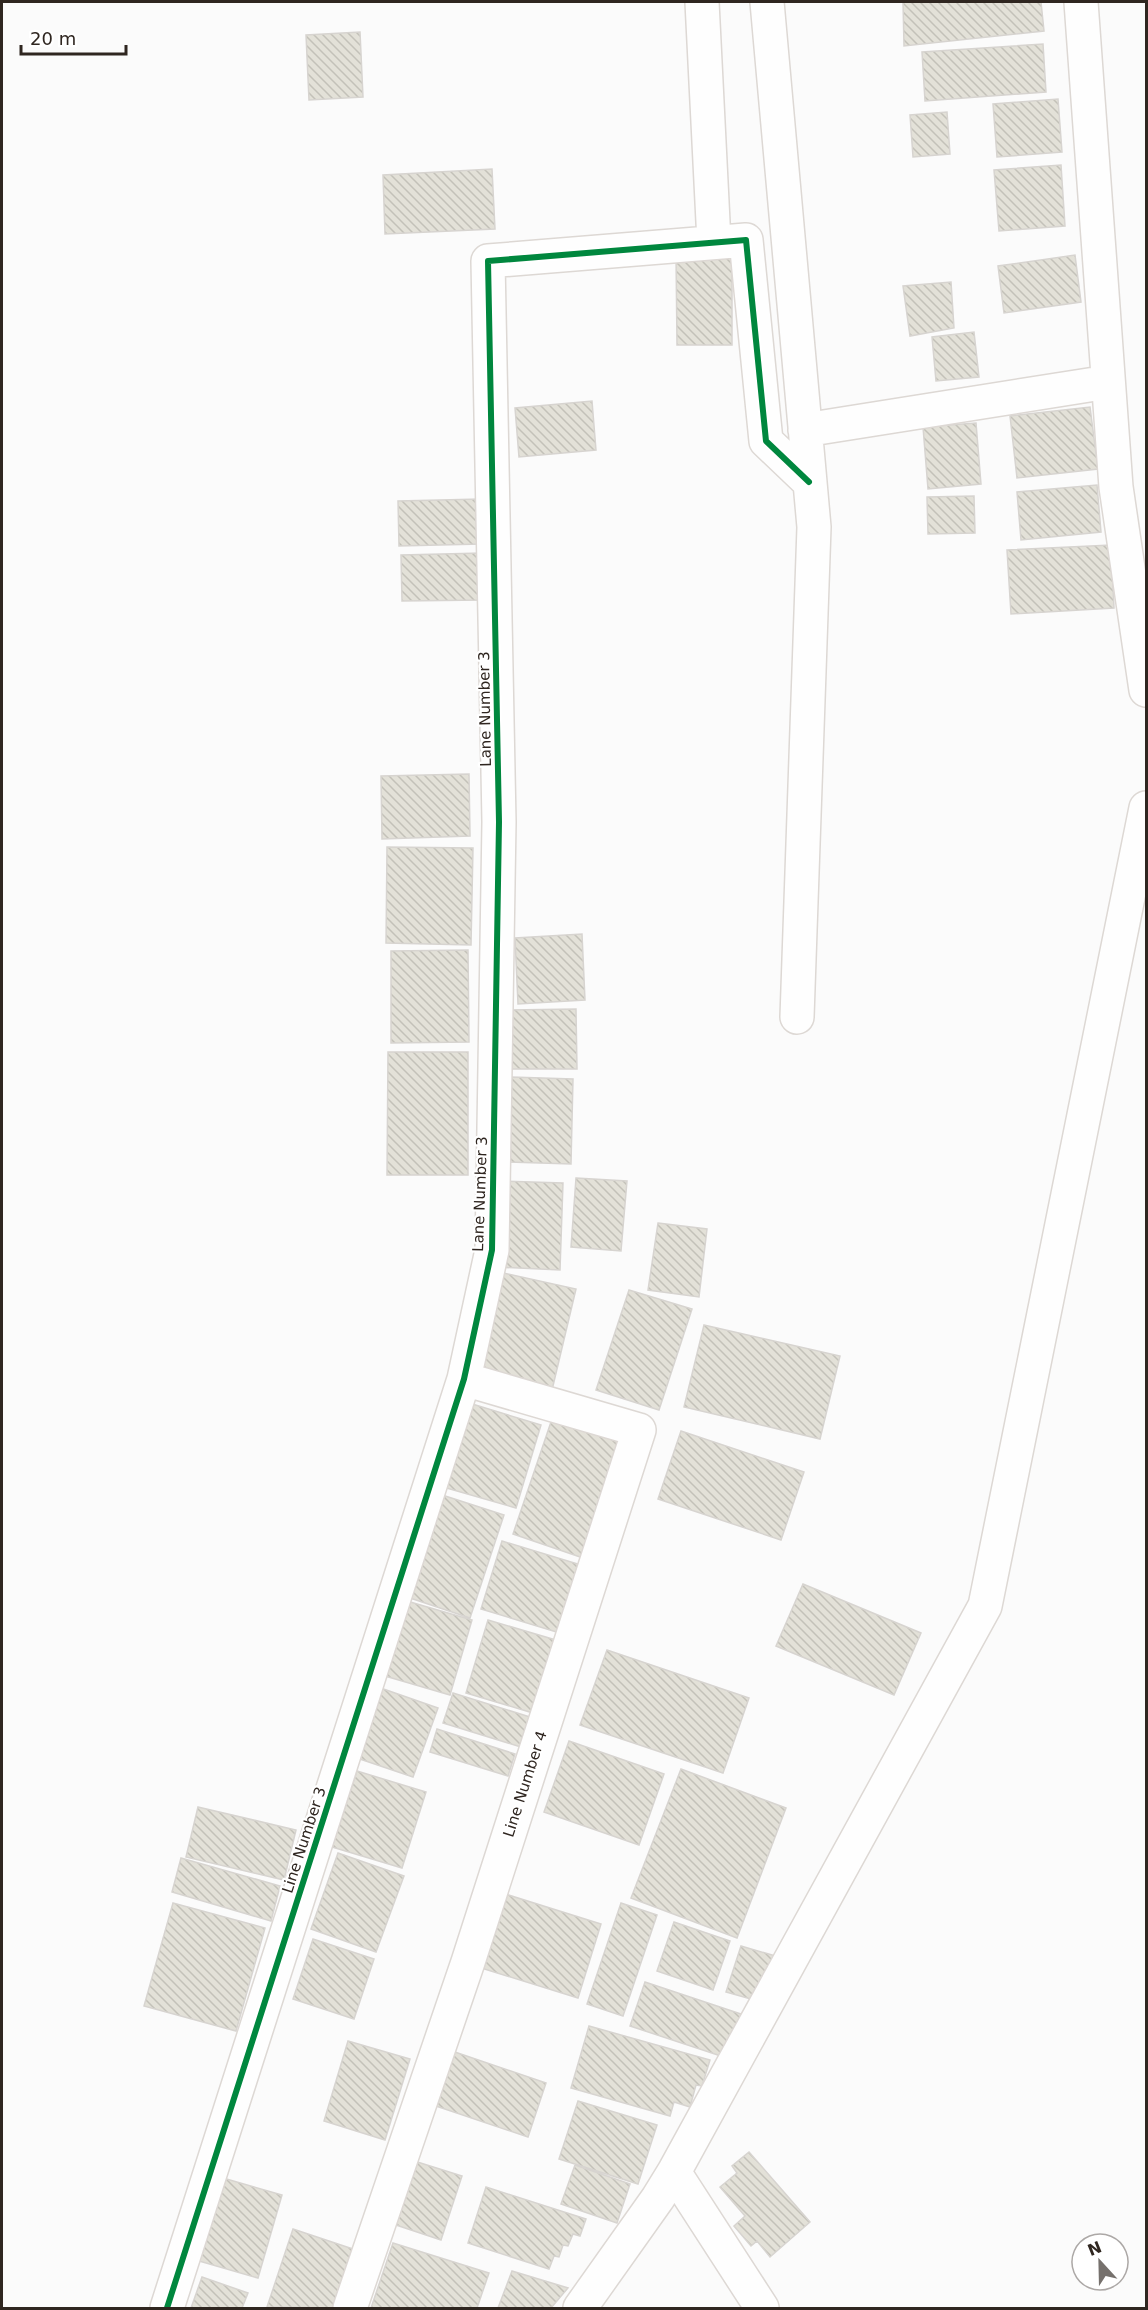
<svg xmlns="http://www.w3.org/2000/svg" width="1148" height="2310" viewBox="0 0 1148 2310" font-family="'DejaVu Sans',sans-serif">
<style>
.building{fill:url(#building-back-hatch);stroke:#d7d4d0;stroke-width:1.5}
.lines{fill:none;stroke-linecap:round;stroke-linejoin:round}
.minor-casing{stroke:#ddd8d4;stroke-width:36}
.minor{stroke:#fefefe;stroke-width:33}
.cycleway-casing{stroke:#fff;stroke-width:10}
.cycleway{stroke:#00873e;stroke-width:6}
.labels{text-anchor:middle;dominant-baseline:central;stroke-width:4.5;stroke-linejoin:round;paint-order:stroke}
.street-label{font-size:15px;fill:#2f2620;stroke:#fff}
</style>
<defs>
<pattern id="building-back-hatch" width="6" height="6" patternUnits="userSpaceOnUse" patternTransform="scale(1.5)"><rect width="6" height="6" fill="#e3e1d8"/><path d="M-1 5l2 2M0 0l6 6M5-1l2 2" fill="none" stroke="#c3c1b9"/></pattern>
</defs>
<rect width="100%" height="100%" fill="#fbfbfb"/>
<path class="building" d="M903,2H1041L1044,31L904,46Z
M360,32L363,97L309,100L306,35Z
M1043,44L1046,92L925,101L922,52Z
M1058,99L1062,152L997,157L993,104Z
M947,112L950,154L913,157L910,115Z
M1061,165L1065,226L999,231L994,170Z
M492,169L495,229L385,234L383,175Z
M732,254V345H677L676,255Z
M1075,255L1081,302L1004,313L998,266Z
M951,282L954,328L910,336L903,286Z
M974,332L979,377L936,381L932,337Z
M592,401L596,450L519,457L515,408Z
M1090,407L1098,469L1017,478L1010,416Z
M976,423L981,484L928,489L923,427Z
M1097,485L1101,532L1021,540L1017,492Z
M974,496L975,533L928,534L927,497Z
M481,499V544L399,546L398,501Z
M1111,545L1114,608L1011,614L1007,550Z
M482,553L483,600L402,601L401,555Z
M469,774L470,836L382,839L381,776Z
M387,847L473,848L471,945L386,943Z
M582,934L585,1000L518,1004L515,938Z
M468,950L469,1042L391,1043V951Z
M576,1009L577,1069H508L507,1010Z
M388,1052H468V1175H387Z
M511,1077L573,1079L571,1164L508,1162Z
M576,1178L627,1181L621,1251L571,1247Z
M498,1181L563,1183L560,1270L495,1267Z
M658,1223L707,1229L699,1297L648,1290Z
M499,1272L576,1289L552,1390L476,1373Z
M629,1290L692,1309L659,1410L596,1390Z
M704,1325L840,1356L820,1439L684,1407Z
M469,1403L541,1425L516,1508L443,1487Z
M552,1419L625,1444L586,1559L513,1534Z
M681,1431L804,1472L781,1540L658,1499Z
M436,1493L504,1515L470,1618L401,1595Z
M502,1541L581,1565L560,1633L481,1609Z
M803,1584L921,1633L894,1695L776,1646Z
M400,1599L472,1620L450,1695L378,1674Z
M488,1620L556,1640L533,1713L466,1693Z
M607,1650L749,1698L723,1773L580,1725Z
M372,1685L438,1708L413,1777L348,1755Z
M453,1693L530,1717L521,1747L443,1723Z
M437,1729L515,1754L508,1776L430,1752Z
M569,1741L664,1774L639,1845L544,1812Z
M681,1769L786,1808L737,1938L631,1898Z
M357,1771L426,1792L402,1868L332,1847Z
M198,1807L296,1830L284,1880L186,1857Z
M338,1853L404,1876L376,1952L311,1929Z
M181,1858L280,1886L271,1921L172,1892Z
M502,1893L601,1924L578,1998L478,1967Z
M173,1903L265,1928L236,2031L144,2006Z
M621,1903L657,1915L623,2016L587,2004Z
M674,1922L730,1941L713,1990L657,1971Z
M313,1939L374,1959L354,2019L293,1999Z
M741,1946L779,1957L765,2003L726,1992Z
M645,1982L744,2015L730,2059L630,2026Z
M589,2026L710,2060L702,2086L696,2085L690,2107L674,2102L670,2116L571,2088Z
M348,2041L410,2059L385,2140L324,2121Z
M449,2050L546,2083L528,2137L430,2104Z
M578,2101L657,2125L638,2184L559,2159Z
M749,2152L810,2222L770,2257L757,2241L751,2246L734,2226L745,2216L720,2187L737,2173L732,2166Z
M411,2160L462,2176L441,2240L390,2223Z
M575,2165L630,2184L617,2223L561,2204Z
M223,2178L282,2195L258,2278L199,2261Z
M486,2187L586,2219L580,2236L573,2234L568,2246L563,2245L559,2257L554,2256L549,2269L468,2243Z
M293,2229L353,2249L333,2308L267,2307Z
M393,2243L489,2273L477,2308H371Z
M512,2271L568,2288L551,2308H498Z
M202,2277L248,2293L242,2308H191Z"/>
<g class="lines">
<g class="minor-casing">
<path id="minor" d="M702,2L714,242
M767,2L814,527L797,1017
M1081,2L1116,487L1146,690
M805,430L1108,382
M674,2172L762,2308
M167,2308L464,1379L492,1250L499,822L488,261L746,240L766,441L809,482
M350,2308L468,1962L639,1430L464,1379
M580,2308L658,2198L674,2172L985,1606L1146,808"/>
</g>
<use href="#minor" class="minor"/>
<g class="cycleway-casing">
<path id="cycleway" d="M167,2308L464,1379L492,1250L499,822L488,261L746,240L766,441L809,482"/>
</g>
<use href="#cycleway" class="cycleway"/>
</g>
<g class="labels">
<g class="street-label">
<text transform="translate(485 709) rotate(-91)">Lane Number 3</text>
<text transform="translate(480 1194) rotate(-88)">Lane Number 3</text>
<text transform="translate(525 1784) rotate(-72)">Line Number 4</text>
<text transform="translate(304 1840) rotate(-72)">Line Number 3</text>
</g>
</g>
<rect width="1148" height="2310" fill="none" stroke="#2f2620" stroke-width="6"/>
<g transform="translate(1100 2262) rotate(338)"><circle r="28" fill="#ffffff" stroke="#aca8a6" stroke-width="1.5"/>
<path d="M0-4.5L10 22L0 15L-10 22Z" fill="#76716d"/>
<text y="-9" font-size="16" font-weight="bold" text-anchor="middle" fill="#2f2620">N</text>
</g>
<path d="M21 45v9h105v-9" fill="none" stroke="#2f2620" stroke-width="3"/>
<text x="30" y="45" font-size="18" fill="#2f2620" stroke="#ffffff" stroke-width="4.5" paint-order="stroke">20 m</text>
</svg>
